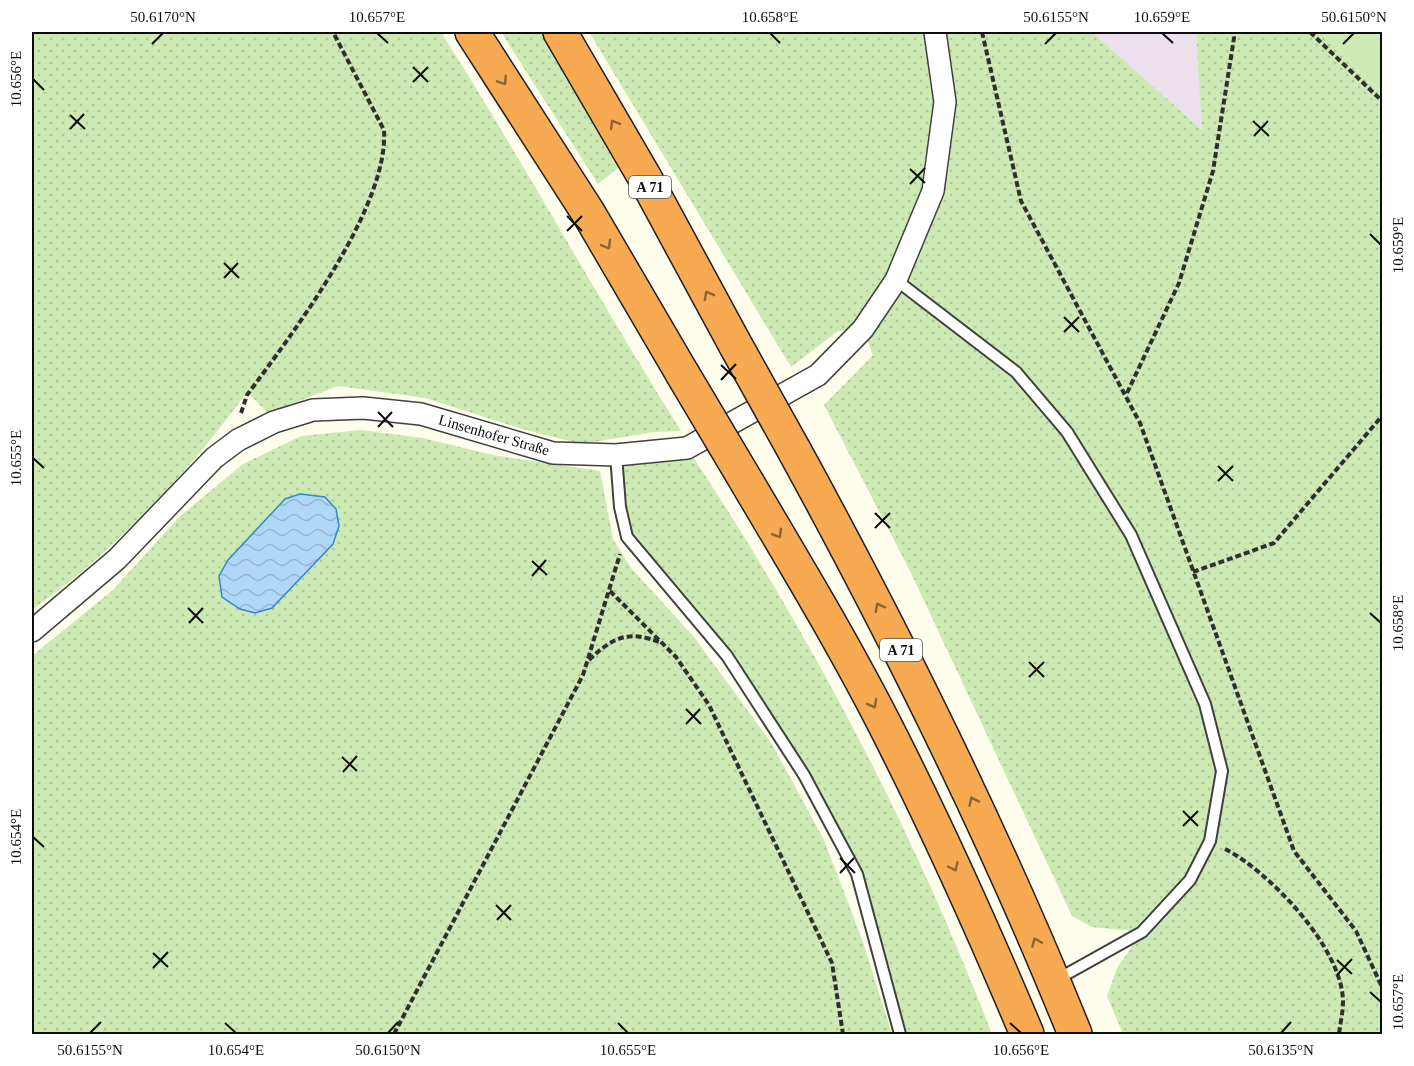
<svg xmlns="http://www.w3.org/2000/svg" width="1414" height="1066" viewBox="0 0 1414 1066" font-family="Georgia,serif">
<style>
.industrial{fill:#ebe0ec}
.grass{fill:url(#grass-dots)}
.park{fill:#cdeab5}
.water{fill:url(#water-waves);stroke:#3586d0;stroke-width:1.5}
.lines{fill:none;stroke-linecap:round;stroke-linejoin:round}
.lane-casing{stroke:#404040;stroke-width:14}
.street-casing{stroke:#404040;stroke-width:24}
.highway-casing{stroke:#1e1e1e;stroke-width:36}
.path{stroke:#2f2f2f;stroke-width:4;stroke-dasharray:6 3;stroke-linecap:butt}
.lane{stroke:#fff;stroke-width:10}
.street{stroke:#fff;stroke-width:21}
.highway{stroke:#f7aa52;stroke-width:33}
.highway-bridge-casing{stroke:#1e1e1e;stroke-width:36;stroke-linecap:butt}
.highway-bridge{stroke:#f7aa52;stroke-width:33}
.oneway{stroke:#8e6333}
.ticks{fill:none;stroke:#0d0d0d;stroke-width:2}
.labels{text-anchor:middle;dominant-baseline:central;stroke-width:6;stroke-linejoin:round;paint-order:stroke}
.shield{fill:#fff;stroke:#565656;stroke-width:1.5}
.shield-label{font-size:14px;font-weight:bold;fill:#0d0d0d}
.street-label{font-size:15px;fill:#0d0d0d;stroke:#fff}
.neatline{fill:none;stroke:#0d0d0d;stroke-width:2}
.ticks-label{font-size:15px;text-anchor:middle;fill:#0d0d0d}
</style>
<defs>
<pattern id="grass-dots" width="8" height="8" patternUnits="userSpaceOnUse" patternTransform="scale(1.5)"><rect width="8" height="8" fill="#cdeab5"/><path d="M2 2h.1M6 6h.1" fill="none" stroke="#afc89a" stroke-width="1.8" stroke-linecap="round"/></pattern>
<pattern id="water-waves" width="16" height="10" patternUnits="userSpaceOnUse" patternTransform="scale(1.5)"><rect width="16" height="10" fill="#b0d7f7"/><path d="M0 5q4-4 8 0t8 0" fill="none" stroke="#96b7d3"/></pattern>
</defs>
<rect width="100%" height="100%" fill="#fffdec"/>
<path class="industrial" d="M1092,32H1196L1203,131Z"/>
<path class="grass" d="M32,32H441C524,163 598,299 681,431L654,432L581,444L522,429L425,398L338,386L268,413L247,392C186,476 116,550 32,610Z
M501,32H541L618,168L598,184Z
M589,32H1092L1202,130L1196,32H1321L1382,93V1034H1123L1107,996L1117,968L1142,932L1092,927L1072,916L911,573L824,405L873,355L863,329L838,331L791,367Z
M361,430L423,438L493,455L600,471L613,539L631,568L694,637L772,744L824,840L862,939L892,1034H32V656L113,590L179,517L243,464L301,436Z
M687,448C809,631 913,829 992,1034H900L857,874L804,775L727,656L627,537L616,455Z"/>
<path class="park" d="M1321,32H1382V93Z"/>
<path class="water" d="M300,494L325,497L336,509L339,526L333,544L272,608L255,613L240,609L222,597L219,576L228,560L285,499Z"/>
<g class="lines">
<g class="lane-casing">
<path id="lane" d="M896,280L1016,372L1067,432L1131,535L1205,704L1222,771L1210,841L1190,880L1142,932L1056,980
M616,455L620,507L627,537L727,656L804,775L857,874L900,1034"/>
</g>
<g class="street-casing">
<path id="street" d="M32,631L117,559L214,458L238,440L274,422L313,410L363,408L421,414L553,453L616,455L687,448L818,375L863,329L896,280L933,191L945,102L935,32"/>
</g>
<g class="highway-casing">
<path id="highway" d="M472,32L589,214L682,373
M560,32L645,178L736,346
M794,450C898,640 994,833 1075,1034
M748,484C800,572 854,661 899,753C945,845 987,939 1027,1034"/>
</g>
<path class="path" d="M982,32L1021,201L1140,423L1294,851L1356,931L1382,987
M1310,32L1382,101
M1127,393L1179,283L1213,171L1234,38L1233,32
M241,413L247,395C293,333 389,207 384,130L333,32
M1193,572L1274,543L1382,416
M610,591L676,657L709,705L832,963L843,1034
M589,660C614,636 629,630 662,643
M1225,849C1270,872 1343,949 1343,1002C1343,1013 1340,1024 1339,1034
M394,1034L583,675L620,554"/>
<use href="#lane" class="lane"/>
<use href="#street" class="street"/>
<use href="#highway" class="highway"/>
<g class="highway-bridge-casing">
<path id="highway-bridge" d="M736,346L794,450
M682,373L748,484"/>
</g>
<use href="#highway-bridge" class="highway-bridge"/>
</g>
<defs><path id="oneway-chevron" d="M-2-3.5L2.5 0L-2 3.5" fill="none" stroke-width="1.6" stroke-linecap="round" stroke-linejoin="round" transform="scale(1.5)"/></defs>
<g class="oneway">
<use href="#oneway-chevron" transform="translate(503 81) rotate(57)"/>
<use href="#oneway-chevron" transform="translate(614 124) rotate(-120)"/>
<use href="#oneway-chevron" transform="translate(607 245) rotate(60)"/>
<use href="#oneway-chevron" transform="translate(708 295) rotate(-118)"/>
<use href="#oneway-chevron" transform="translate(778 534) rotate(59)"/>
<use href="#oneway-chevron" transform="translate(879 607) rotate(-117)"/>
<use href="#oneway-chevron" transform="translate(873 704) rotate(62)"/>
<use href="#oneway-chevron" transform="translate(973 801) rotate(-114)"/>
<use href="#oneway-chevron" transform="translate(954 867) rotate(65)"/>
<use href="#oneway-chevron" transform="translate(1036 942) rotate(-113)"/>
</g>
<path class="ticks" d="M377,33L388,43M770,33L780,43M1162,33L1173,43M152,44L163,33M1045,44L1056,33M1343,44L1354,33M413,67L428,82M33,79L44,90M413,82L428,67M70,115L85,129M1253,121L1269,136M70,129L84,114M1254,136L1268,121M910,169L925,183M910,184L925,168M567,216L582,231M567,231L582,216M1370,234L1381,245M224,263L239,278M224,278L238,263M1064,317L1079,332M1064,332L1079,317M721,365L736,379M721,380L736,364M378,412L393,427M378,427L392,412M33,458L44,468M1218,466L1233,481M1218,481L1233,466M875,513L890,528M875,528L890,513M532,561L547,575M532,576L546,560M188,608L203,623M1370,613L1381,623M189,623L203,608M1029,662L1044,677M1029,677L1044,662M686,709L701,724M686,724L700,709M342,757L357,771M343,772L357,756M1183,811L1198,826M1183,826L1198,811M33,837L44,847M840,858L855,873M840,873L854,858M496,905L511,920M497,920L511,905M153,953L168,967M1337,960L1352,974M153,968L168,952M1337,975L1352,959M1370,992L1381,1002M225,1023L236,1033M618,1023L628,1033M1010,1023L1021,1033M90,1033L101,1022M388,1033L398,1022M1281,1033L1291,1022"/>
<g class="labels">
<g class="shield">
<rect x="629" y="176" width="42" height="22" rx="4.5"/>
<rect x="880" y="639" width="42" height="22" rx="4.5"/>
</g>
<g class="shield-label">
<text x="650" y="187">A 71</text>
<text x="901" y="650">A 71</text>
</g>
<g class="street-label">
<text transform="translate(494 435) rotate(16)">Linsenhofer Straße</text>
</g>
</g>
<rect width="1414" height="1066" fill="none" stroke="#ffffff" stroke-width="66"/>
<rect x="33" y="33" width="1348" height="1000" class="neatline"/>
<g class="ticks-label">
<text x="163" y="22">50.6170°N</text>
<text x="377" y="22">10.657°E</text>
<text x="770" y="22">10.658°E</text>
<text x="1056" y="22">50.6155°N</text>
<text x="1162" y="22">10.659°E</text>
<text x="1354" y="22">50.6150°N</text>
<text transform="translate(16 79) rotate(-90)" y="5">10.656°E</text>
<text transform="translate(1398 245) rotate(-90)" y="5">10.659°E</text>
<text transform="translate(16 458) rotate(-90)" y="5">10.655°E</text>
<text transform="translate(1398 623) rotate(-90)" y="5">10.658°E</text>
<text transform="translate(16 837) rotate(-90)" y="5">10.654°E</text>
<text transform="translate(1398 1002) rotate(-90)" y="5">10.657°E</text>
<text x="90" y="1055">50.6155°N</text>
<text x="236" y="1055">10.654°E</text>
<text x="388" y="1055">50.6150°N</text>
<text x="628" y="1055">10.655°E</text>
<text x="1021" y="1055">10.656°E</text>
<text x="1281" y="1055">50.6135°N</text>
</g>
</svg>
